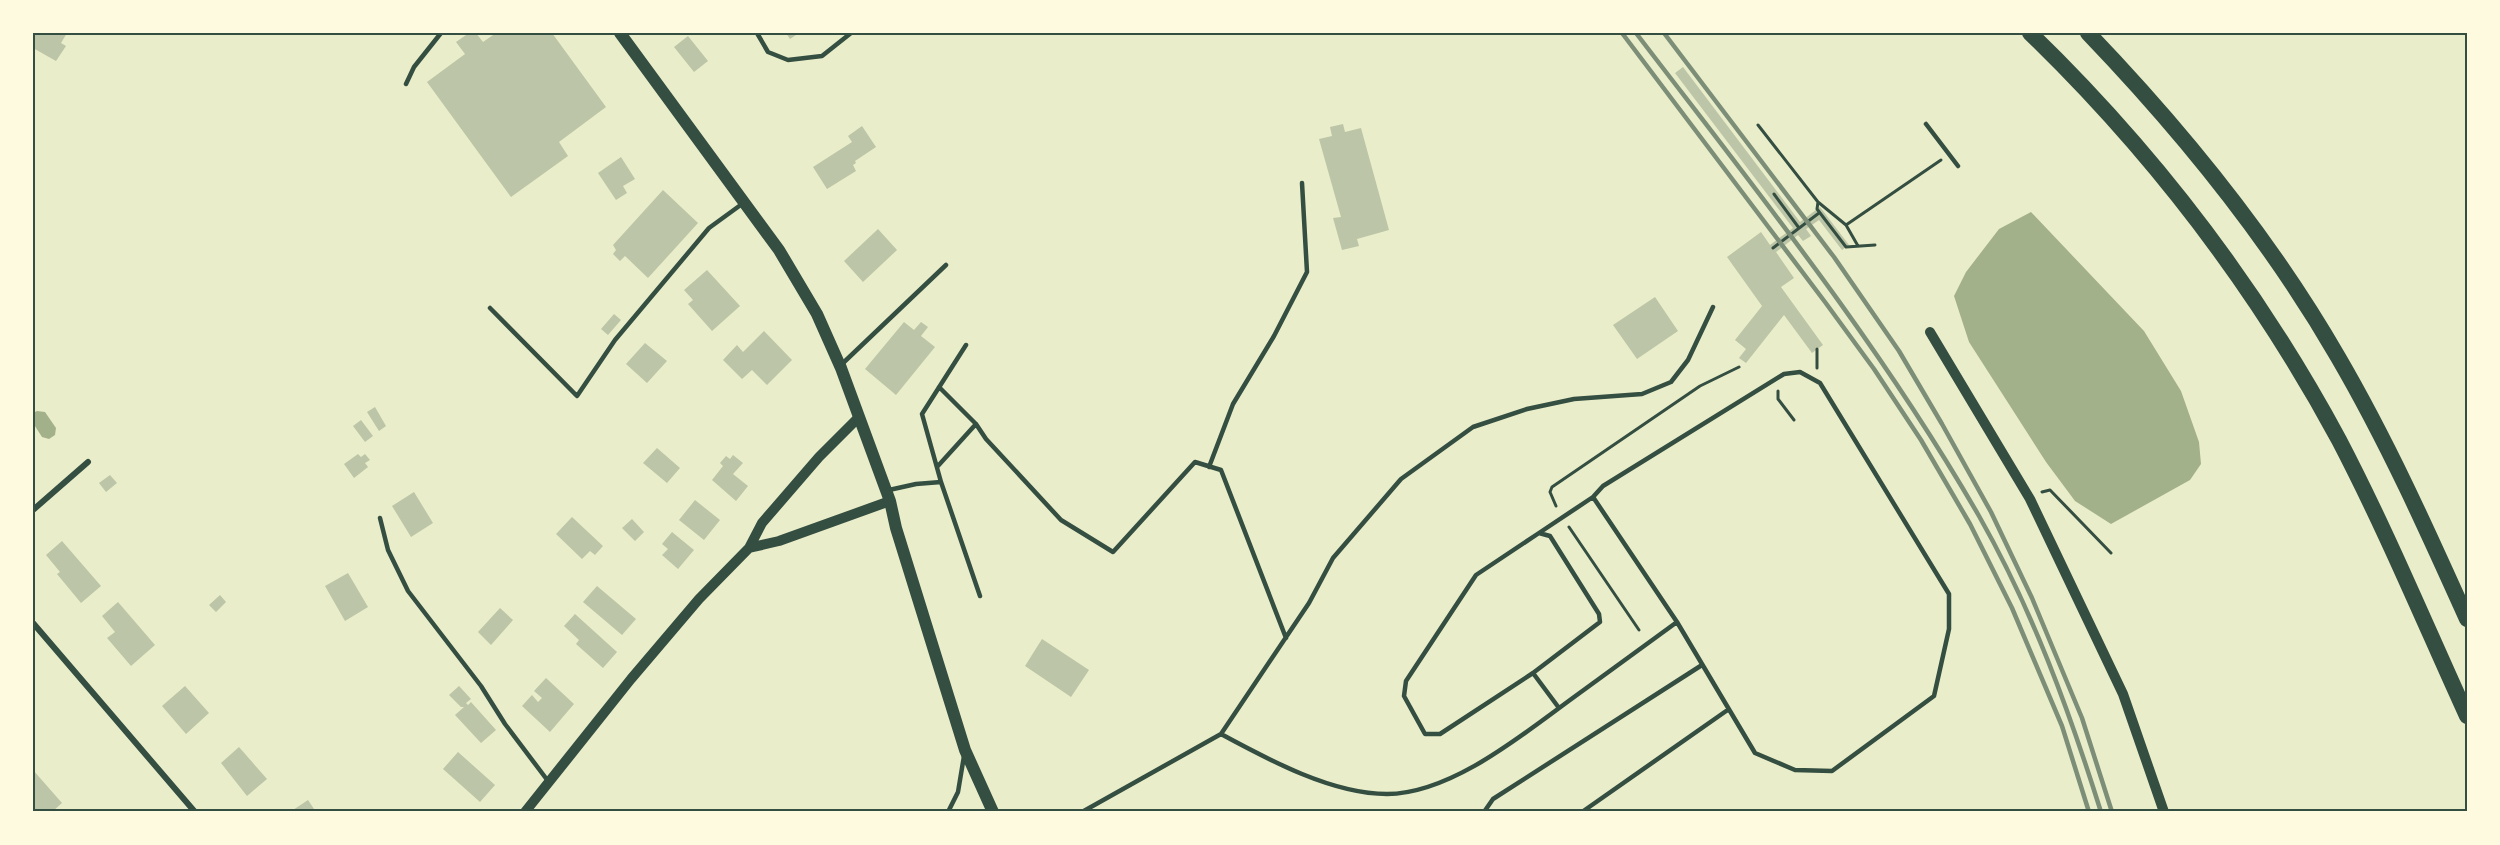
<svg xmlns="http://www.w3.org/2000/svg" width="2500" height="845" viewBox="0 0 2500 845" font-family="Ubuntu,sans-serif">
<style>
.water{fill:#a3b18a}
.building{fill:#bcc5a7}
.lines{fill:none;stroke-linecap:round;stroke-linejoin:round}
.path{stroke:#344e41;stroke-width:3}
.service{stroke:#344e41;stroke-width:4.5}
.minor{stroke:#344e41;stroke-width:6}
.tertiary{stroke:#344e41;stroke-width:10}
.secondary{stroke:#344e41;stroke-width:12}
.motorway{stroke:#344e41;stroke-width:16}
.rail{stroke:#7c8e77;stroke-width:4.5}
.neatline{fill:none;stroke:#344e41;stroke-width:2}
</style>
<rect width="100%" height="100%" fill="#e9edc9"/>
<path class="water" d="M2031,212L2144,331L2181,391L2199,442L2201,464L2190,480L2111,524L2075,501L2046,462L1969,342L1954,296L1966,272L1999,229Z
M37,411L45,412L56,428L55,435L49,439L42,437L33,423V413Z"/>
<path class="building" d="M36,33H67L61,43L66,46L56,61L33,48V38Z
M469,33H476L483,42L496,33H552L606,107L559,142L568,156L511,197L427,82L465,54L456,42Z
M786,33H799L790,39Z
M688,36L708,61L694,72L674,47Z
M1683,67L1800,222L1820,207L1849,245L1842,250L1819,220L1806,229L1811,236L1803,241L1798,235L1776,252L1794,278L1781,287L1823,345L1812,353L1784,315L1746,363L1739,358L1746,349L1735,340L1762,306L1727,257L1761,232L1770,245L1793,228L1675,73Z
M1343,124L1345,132L1361,128L1389,230L1357,239L1359,246L1342,250L1333,218L1341,217L1319,139L1332,136L1330,127Z
M862,126L876,147L855,161L856,163L853,165L856,171L827,189L813,167L852,142L848,136Z
M621,157L635,179L623,186L627,193L616,200L598,173Z
M663,190L698,223L648,278L625,256L620,261L613,254L616,250L613,245Z
M878,229L897,250L863,282L844,261Z
M707,270L740,306L712,331L688,304L693,300L684,290Z
M1655,297L1678,331L1637,359L1613,325Z
M614,314L621,320L608,335L601,329Z
M904,322L914,330L921,322L928,327L921,336L935,347L896,395L865,369Z
M764,331L792,360L767,385L752,370L742,379L723,360L737,345L743,352Z
M645,343L667,361L647,383L626,364Z
M375,407L386,426L379,431L367,412Z
M361,420L373,436L365,442L353,426Z
M657,448L680,468L667,483L643,463Z
M358,454L361,457L365,454L370,460L365,463L368,467L354,478L344,464Z
M733,455L743,463L733,474L748,486L736,501L712,480L723,466L720,463L726,456L730,459Z
M110,475L117,483L106,492L99,483Z
M414,492L433,523L411,537L392,506Z
M695,500L720,520L704,540L679,520Z
M572,517L603,546L595,555L590,551L582,559L556,534Z
M632,519L644,532L635,541L622,528Z
M672,532L694,550L678,569L662,555L668,549L662,544Z
M62,541L101,586L81,603L57,574L60,572L46,555Z
M348,573L368,607L345,621L325,586Z
M597,586L636,619L622,635L583,602Z
M220,595L226,602L216,612L209,605Z
M118,602L155,645L131,666L107,638L115,632L102,616Z
M500,608L513,620L491,645L478,632Z
M575,614L617,652L603,668L576,644L579,640L564,626Z
M1042,639L1089,670L1071,697L1025,666Z
M546,678L574,704L550,732L522,706L532,695L538,702L542,698L534,691Z
M185,686L209,713L186,734L162,706Z
M459,686L471,699L466,703L468,705L471,702L496,730L481,743L455,715L464,707H461L449,695Z
M239,747L267,779L247,796L221,763Z
M458,752L495,785L480,802L443,769Z
M33,770L62,803L52,812H33Z
M308,800L316,812H290Z"/>
<g class="lines">
<path class="path" d="M1758,125L1818,202L1846,225L1858,246
M1774,194L1799,228
M1818,202L1817,209L1846,247L1875,245
M1846,225L1941,160
M1773,248L1819,213
M1817,349V368
M1778,391V399L1794,420
M2042,492L2050,490L2111,553
M1556,506L1550,492L1552,487L1700,386L1739,367
M1569,527L1639,630"/>
<path class="service" d="M757,33L768,52L788,60L822,56L851,33
M406,84L414,67L441,33
M1926,124L1958,166
M490,308L577,396L615,340L709,228L742,204
M842,364L946,265
M1800,372L1820,383L1949,594V629L1934,696L1832,771L1795,770L1755,753L1677,622L1593,497L1603,486L1784,374Z
M939,387L976,424
M937,467L976,424L986,439L1061,520L1113,552L1195,462L1221,470L1286,638
M1209,467L1233,404L1274,336L1307,272L1302,183
M941,482L922,414L966,345
M889,490L916,484L941,482L980,596
M380,518L388,550L408,591L481,686L505,724L548,781
M1539,533L1593,497
M1533,673L1600,622L1599,614L1550,536L1539,533L1476,575L1406,681L1404,696L1425,734H1440L1533,673L1559,708
M1221,734L1309,603L1333,558L1401,479L1473,427L1527,409L1574,399L1642,394L1671,382L1688,360L1713,307
M948,812L958,792L964,756
M1082,812L1221,734C1269,760 1332,794 1387,794C1450,794 1521,736 1570,700C1606,674 1641,648 1677,622
M1484,812L1493,799L1702,665
M1582,812L1729,709"/>
<path class="minor" d="M33,510L88,462
M33,623L195,812"/>
<path class="tertiary" d="M1930,332L2030,499L2123,694L2164,812
M749,548L779,541L890,501
M525,812L631,679L699,599L749,548L762,523L819,457L859,417"/>
<path class="secondary" d="M620,33L779,250L817,314L841,368L890,501L896,528L965,750L993,812"/>
<path class="motorway" d="M2030,33C2153,152 2258,290 2339,440C2386,530 2425,624 2467,716
M2088,33C2182,131 2270,239 2338,357C2387,441 2427,530 2467,619"/>
<path class="rail" d="M1622,33L1825,302L1874,369L1921,440L1970,524L2012,608L2062,726L2089,812
M1636,33C1756,190 1880,344 1979,516C2032,609 2069,710 2101,812
M1664,33L1834,257L1899,351L1942,424L1991,512L2032,598L2082,718L2112,812"/>
</g>
<rect width="2500" height="845" fill="none" stroke="#fefae0" stroke-width="69"/>
<rect x="34" y="34" width="2432" height="776" class="neatline"/>
</svg>
